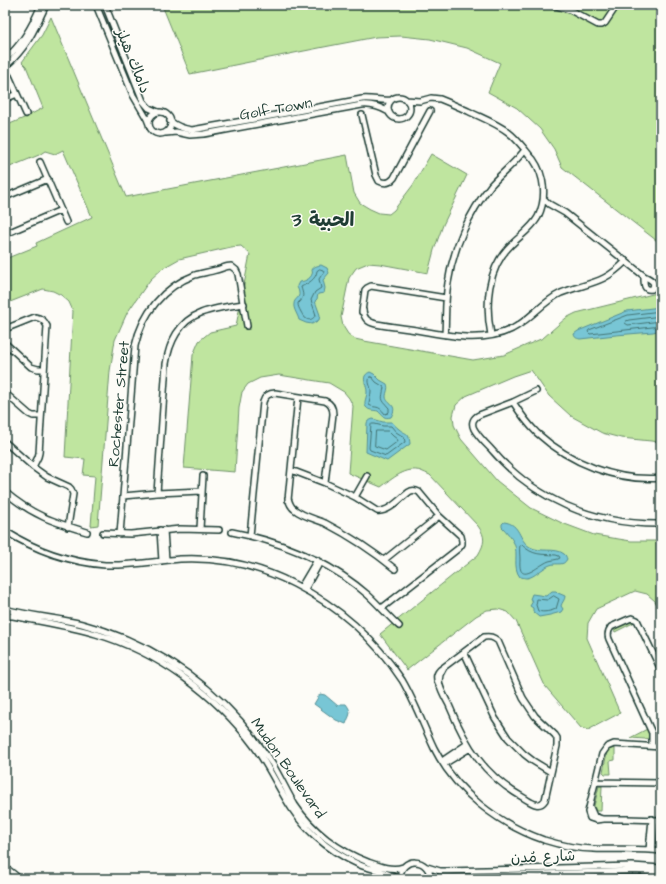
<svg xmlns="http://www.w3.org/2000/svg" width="666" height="884" viewBox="0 0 666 884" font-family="'Architects Daughter','Playpen Sans Arabic',sans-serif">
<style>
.green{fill:#bfe59f;stroke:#6f916a}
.water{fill:#78c6d5;stroke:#548f95}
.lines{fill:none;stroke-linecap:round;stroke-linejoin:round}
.shore{stroke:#437474;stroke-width:1}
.minor-casing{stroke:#1f3d34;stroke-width:8}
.minor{stroke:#fdfcf7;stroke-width:5}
.labels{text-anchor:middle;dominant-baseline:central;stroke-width:3;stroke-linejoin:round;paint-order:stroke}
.street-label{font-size:15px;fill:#1f3d34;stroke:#fdfcf7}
.district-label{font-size:19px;font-weight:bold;fill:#1f3d34;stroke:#fdfcf7}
</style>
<rect width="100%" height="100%" fill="#fdfcf7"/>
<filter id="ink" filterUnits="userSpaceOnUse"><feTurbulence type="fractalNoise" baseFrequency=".025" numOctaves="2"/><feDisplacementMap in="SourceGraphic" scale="8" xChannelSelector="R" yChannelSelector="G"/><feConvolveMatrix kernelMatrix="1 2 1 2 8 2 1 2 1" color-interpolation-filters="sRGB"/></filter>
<g filter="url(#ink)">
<path class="green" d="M162,5H661V95L659,99L661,100V244L562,167L554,149L540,129L517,108L488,92L500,63L467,48L430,39L401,36L376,37L324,47L190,74Z
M51,17L126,197L347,155L354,193L360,203L370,209L379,213L389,214L394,210L413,185L431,154L467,175L443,225L434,250L428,273L380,264L368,263L356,268L349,278L341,317L343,326L348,334L355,339L364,341L473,360L504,355L543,338L566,318L576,313L661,292V442L621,438L602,433L571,416L549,396L531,370L513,376L466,396L456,405L453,416L454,425L461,439L497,481L531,508L562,523L594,535L631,541H661V613L655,601L647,594L635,591L596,609L588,623L587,638L620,713L588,730L581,728L545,686L516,621L508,612L498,609L487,610L476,616L407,670L380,634L478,555C485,543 486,537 478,526L430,475C427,474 424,472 421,471C406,466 392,479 381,487L348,473L353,406L349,398L344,392L329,383L279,375L260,378L248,384L242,392L239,408L235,472L184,468L193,355L199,341L210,332L236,326L250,254L241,246L231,247L179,259L163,268L150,280L127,313L115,340L110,371L98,525L91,526L95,476L83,475L85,459L65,457L73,311L69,302L61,295L53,291L43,289L5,304V259L37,246L36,243L92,217L63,150L55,154L45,151L39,155L5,169V126L24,118L43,108L26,66L22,62L42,35Z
M633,618L635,622L615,632L613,628Z
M649,728L651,734L649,738L645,739L630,738Z
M615,748V760L610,761L611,774H605L603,772L607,752L610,749Z
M599,786H602L601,811H596L594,806Z"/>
<path class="water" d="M321,265L327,268L329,273L323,280L325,288L324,293L318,294L317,299L315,301L320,315L319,320L312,324L306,323L299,320C298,315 293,309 294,304C294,299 300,298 299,293C299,290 297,288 297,286L299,282C303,282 311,279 312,274C313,273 312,271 312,270C314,266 317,266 321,265Z
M661,307V330L653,332L616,335L580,339C576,338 575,338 574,334L578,331L627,311Z
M370,372L374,374L380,380L387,384C389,389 386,392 386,397C387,405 399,404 391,417C384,419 383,416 378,411C374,410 369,411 366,407C363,403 367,397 367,392C367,386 363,381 365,376C367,373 368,373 370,372Z
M373,419L383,422H392C394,424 396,427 399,429C406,435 409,431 410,444L387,461L366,452L367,423L368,421Z
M504,522C521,524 518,540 530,547C540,553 556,547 564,554C566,555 566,557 567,559C563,567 558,562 550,565C542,568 535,577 527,578C524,578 522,577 520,577C512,567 519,554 514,543C511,537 507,532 502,527V524Z
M552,591H556L558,593L565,596C565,600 562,602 561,606L563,609L561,612L550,615L539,617L533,612V608L530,606L533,601L530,599L532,594L546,596Z
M320,694L325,695L338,706L340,704H346C353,713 349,715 346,724L336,720L314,704Z"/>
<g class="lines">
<path class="shore" d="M320,269L323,270L324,272L321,276L319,279L321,288L315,292L311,300L316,315C310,323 305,320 301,312C299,308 298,307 298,303C305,296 303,295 301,287C308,283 316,280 317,271Z
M661,311L628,315L589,330L588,332L590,334L661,326
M661,316L629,320L626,321L625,323L628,325L661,321
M370,377H372L376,382L384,387C382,400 380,398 389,408V412L388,413L385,414C378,404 376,409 369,405C369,400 371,395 371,391C371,385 367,383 370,377Z
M372,424H375L383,426H391L396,432L404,437L405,442L386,456L370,450L369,448L371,425Z
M376,431H388L393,436L397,439L398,441L386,450L375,446Z
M522,545C533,556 542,554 556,555L559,556L560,558L558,559C555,560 552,560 549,561C538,565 518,587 520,560C520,555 519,549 520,545Z
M554,596L559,599L556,609C551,611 544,613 538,611L536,605L537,599L547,600Z"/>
<g class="minor-casing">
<path id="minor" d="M96,5L133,95L147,119L149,124
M105,5L143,101L149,108L158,112
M553,5L570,10L598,25H602L605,23L617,5
M5,59C22,45 33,25 41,5
M5,67C27,47 34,31 46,5
M9,76L26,114
M388 108a11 11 0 1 1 22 0a11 11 0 1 1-22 0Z
M5,99L17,94
M406,100L420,101L431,98L440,99C450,103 459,107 468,111C482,118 496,123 508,132C516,138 521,145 527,152C529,155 531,157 533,159C545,176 547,198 538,217C532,228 520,236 511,245C487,268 485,304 491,335
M149 123a11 11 0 1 1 22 0a11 11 0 1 1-22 0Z
M362,115L376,175L379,181C385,184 390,183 394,178L430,111
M170,121C176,126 184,129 192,130L254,119L362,99C372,98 381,101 391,100
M166,133L176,132L190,135L204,134L362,105C372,104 380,107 389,112
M40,162L66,222
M5,197L48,179
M544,199L549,204L565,213L644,276
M5,234L61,210
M644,276C650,279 657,282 652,289C643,291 644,282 644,276Z
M363,310C364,319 368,322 376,324C393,327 410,329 428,332C456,337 484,342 512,329C530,320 542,302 561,293C575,287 590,285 604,278C612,274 619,268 626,261
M362,312L365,290L367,288L371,286L446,298
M5,329L35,317C41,318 44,320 47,326L39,453L38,457L33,467
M445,335C446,317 445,300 448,283C453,248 469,213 491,185C499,176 509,168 517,159C520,156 522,153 525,150
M5,343L31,367L38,369H44
M536,391L513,402L479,415C473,418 471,423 474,429C478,436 484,442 490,448C534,500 594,525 661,524
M5,393L29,414L33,416H41
M513,402C520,413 528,424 537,433C570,463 617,482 661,478
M5,442L33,467L47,477L69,487L71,489L73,494L68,527
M291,470L325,483L355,497L377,511C388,513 400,499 409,492C412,490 415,490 419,492L439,516L461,536L462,541V544L459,548L382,608
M5,492C32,515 53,522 87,532
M157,493L166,364C169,343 179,321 201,313C214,308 229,306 244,304
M123,496L157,493L202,491
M355,497L367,476
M288,498C289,502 290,506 294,509C302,516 315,519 325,523C350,536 373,551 395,569
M288,500L298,397
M200,529L203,476
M160,530L162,561
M164,530L166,560
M5,531C35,550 69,562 105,565C130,566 155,561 180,559C219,557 259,566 294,584C338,606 375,639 402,680C415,702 423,725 434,748C456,792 498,824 544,840C560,845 577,849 594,849C616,850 639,848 661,851
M232,532C283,542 329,561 368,595C379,605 388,616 399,626
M103,533L131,534L180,529L219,530
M120,534L135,346C142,314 163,287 195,275C202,273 209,272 216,270C221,269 226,266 231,266L236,270L238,274L247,326
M250,536L263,402C265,396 269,393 275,393L325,401C330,403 333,407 333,414L325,483
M384,560L439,516
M301,587L317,560
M305,589L320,562
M5,609C30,616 57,618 82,624C143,640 199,674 240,721C252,735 263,750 273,765C281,778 287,792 295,805C312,831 339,851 368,862C379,866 392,871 403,867
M5,616H13C41,622 69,626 96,634C158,652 215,694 254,746C276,776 286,810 315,836C328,848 344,858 360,865C373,870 386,871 397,879
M464,652L495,718L508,738L524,754L533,761L551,772
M440,686C436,680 435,675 440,670L484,637C490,636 493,637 498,641L523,698L535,716L555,735L557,738V746L545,800C539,809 531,802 524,798C484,776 466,746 449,705C443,693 434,681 443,669
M652,746V733L609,639C607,634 608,631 611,627L629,619L632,618L637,620L661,670
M661,747L614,744L607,747L602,754L588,812L590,818L596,820L603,819H627L661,820
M442,761L467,744
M444,764L470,748
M595,782L661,783
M590,807L594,816L602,819
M649,850L652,819
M653,850L655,820
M5,867L20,879
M427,867L440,871H447L632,866L661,868
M5,877L7,879
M400,879C399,856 431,857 430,879
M435,879L442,877H454L634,871L661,873"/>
</g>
<use href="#minor" class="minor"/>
</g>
</g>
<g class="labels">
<g class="street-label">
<text transform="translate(133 61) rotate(68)">داماك هيلز</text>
<text transform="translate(276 109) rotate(-10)">Golf Town</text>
<text transform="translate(119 404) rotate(-85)">Rochester Street</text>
<text transform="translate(288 768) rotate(55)">Mudon Boulevard</text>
<text transform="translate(543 857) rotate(-2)">شارع مُدن</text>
</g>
<g class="district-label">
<text x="323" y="220">الحبية 3</text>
</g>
</g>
<rect width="666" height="884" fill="none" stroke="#fdfcf7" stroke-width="20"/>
<rect x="10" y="10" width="646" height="864" fill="none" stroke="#1f3d34" stroke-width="1.5" filter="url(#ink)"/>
</svg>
